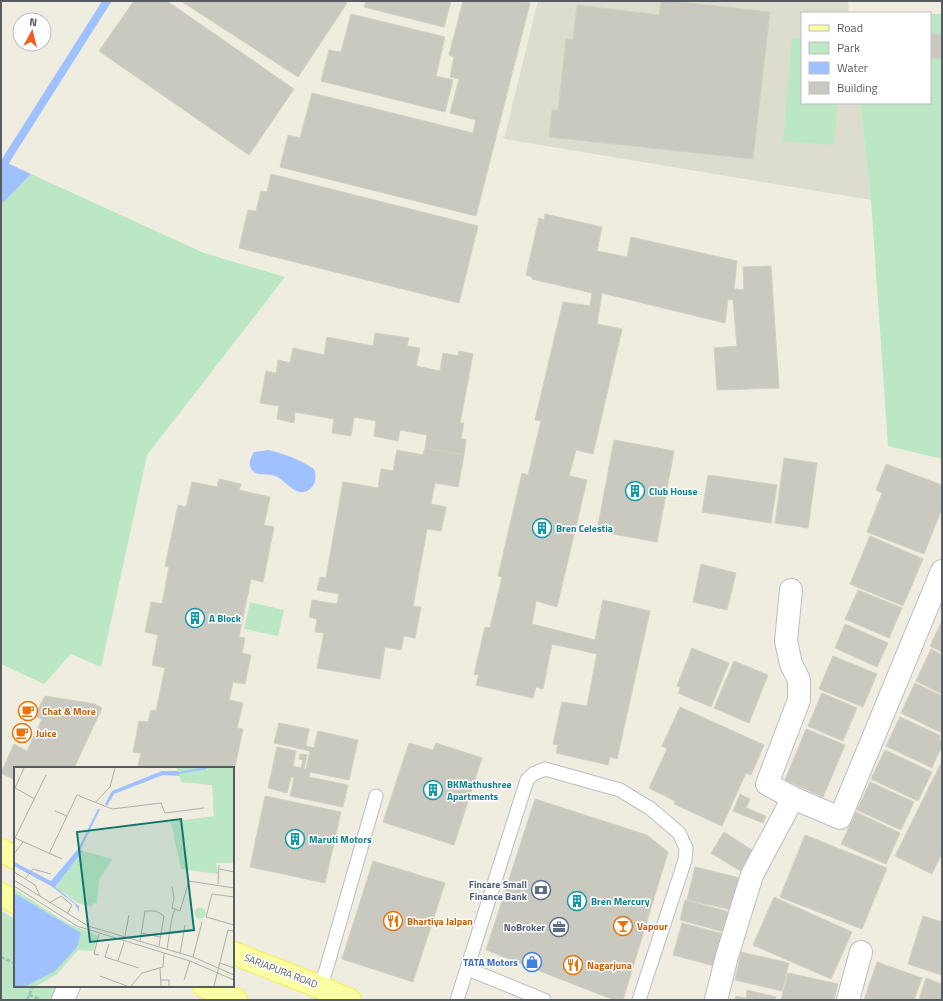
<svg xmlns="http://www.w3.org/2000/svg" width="943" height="1001" viewBox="0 0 943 1001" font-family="'Titillium Web',sans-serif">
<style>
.education{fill:#ddddcf}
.green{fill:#bbe7c4}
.water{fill:#9fc1ff}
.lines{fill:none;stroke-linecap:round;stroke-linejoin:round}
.stream{stroke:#9fc1ff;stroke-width:8}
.building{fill:#cac9c0;stroke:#d2d0bf}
.lane-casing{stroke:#bbbdc3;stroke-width:15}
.street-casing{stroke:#bbbdc3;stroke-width:24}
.primary-casing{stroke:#fbee4c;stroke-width:24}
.path{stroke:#93c8ae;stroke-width:2.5;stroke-dasharray:4 2;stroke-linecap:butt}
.lane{stroke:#fff;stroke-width:13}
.street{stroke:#fff;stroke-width:22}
.primary{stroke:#fbffa4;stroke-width:22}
.labels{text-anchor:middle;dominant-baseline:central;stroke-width:3;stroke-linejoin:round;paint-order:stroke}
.culture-label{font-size:10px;font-weight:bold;fill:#0d838f;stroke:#fff;text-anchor:start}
.food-label{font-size:10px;font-weight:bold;fill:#c56008;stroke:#fff;text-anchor:start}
.service-label{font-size:10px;font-weight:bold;fill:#4e5e75;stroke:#fff;text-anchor:end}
.shop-label{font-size:10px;font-weight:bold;fill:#366cbe;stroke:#fff;text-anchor:end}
.street-label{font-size:10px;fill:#595b63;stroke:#fff}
.inset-river{fill:none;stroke:#9fc1ff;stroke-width:2}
.inset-road{fill:none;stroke:#aeafaa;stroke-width:1}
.view{fill:#0f766e;fill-opacity:0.15;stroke:#0f766e;stroke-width:2}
.inset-edge{fill:none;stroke:#595b63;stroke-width:2}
</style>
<rect width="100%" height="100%" fill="#eeede0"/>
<path class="education" d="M538,1H848L849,13H802V103H860L871,200L504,139Z"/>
<path class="green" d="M930,14H942V459L888,446L871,200L860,103H930Z
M792,38L802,39V103H837L834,145L783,141Z
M31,174L204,253L285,277L147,455L101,667L71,654L44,684L1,664V205Z
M250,602L284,610L278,636L244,629Z
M1,911L15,919V986H59L53,1000H1Z"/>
<path class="water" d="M1,160L31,174L1,205Z
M268,450C285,454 299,459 314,469C316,476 317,483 310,489C297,500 286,480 275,476C268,473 257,477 252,470C247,464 251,458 254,452Z"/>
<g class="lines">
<path class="stream" d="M1,168L107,1"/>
</g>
<path class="building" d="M134,1H167L294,89L249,155L99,51Z
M181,1H344L347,3L298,77Z
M366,1H451L444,27L364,7Z
M463,1H523L530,3L476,216L280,167L288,135L300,138L312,93L473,133L476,120L450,113L459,79L450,77L454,57L449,55Z
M661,1H672L770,12L753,159L549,137L552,110H558L566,39L573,40L577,5L659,15Z
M351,14L445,37L436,76L453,80L445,112L321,81L329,50L341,52Z
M930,33L942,35V59L930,58Z
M271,174L478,226L459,303L239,248L248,210L256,211L261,191L267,192Z
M545,214L602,227L597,251L627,257L631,237L737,261L734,289L744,290L743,267L771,266L779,388L717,390L714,348L737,346L733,300L728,299L725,323L602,293L597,324L622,329L593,454L576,450L569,476L587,480L557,607L536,601L532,624L595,640L603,600L650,611L617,759L610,757L608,765L556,753L558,745L553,744L562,702L587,706L597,654L552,644L543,689L536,687L533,698L476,685L479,675L474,674L485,627L490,628L502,577L498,576L522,473L528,475L541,421L535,420L563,302L590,306L592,293L532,279V277L526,275L539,218L544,220Z
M375,333L409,338L407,346L420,348L416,366L440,371L443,353L458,356L459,351L473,354L460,423H464L461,438L466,440L464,455L425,448L427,435L400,430L398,441L374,436L376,421L354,417L351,436L332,433L334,419L295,412L294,423L277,419L279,406L260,403L266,371L276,373L278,360L290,363L293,348L324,355L327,337L373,346Z
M614,440L674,451L657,542L597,531Z
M425,448L464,455L458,487L435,483L431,504L446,507L441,531L427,529L413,606L421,607L415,638L404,636L401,650L385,647L380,679L317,668L324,633L315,632L317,619L309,617L312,600L337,604L339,594L317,590L320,577L326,578L343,482L378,488L381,469L393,471L397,450L423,455Z
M784,458L817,463L808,528L775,523Z
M886,464L942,485V508L924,554L867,532L882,493L876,490Z
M708,475L777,485L771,523L702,512Z
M219,479L241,484L239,490L270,497L264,525L274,527L263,582L251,579L239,637L245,638L242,653L251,655L245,684L233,682L229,700L243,703L237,728L243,729L233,776V768H148L138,766L141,753L133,752L139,721L148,722L151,710L156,711L165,668L152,665L158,635L145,632L151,602L162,604L169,567L165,566L178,505L186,507L192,482L217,487Z
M870,536L923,559L903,606L850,584Z
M701,564L736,573L727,610L693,602Z
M858,590L902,608L889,638L845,619Z
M942,621V652L930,646Z
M845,624L888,643L877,667L835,648Z
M692,648L729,663L711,707L678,693L681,687L677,686Z
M931,649L942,655V694L916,681Z
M833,656L877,674L863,707L819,689Z
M734,661L768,675L749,723L714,708Z
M915,683L942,696V733L901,713Z
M822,693L857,708L843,741L808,726Z
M45,696L95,704L102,708L74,768H15V780L1,773L14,744L27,751L42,719L34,716Z
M680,707L764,745L751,775L746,773L722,826L674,804L675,801L649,788L667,749L662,746Z
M900,717L941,736L939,739L942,741V746L932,768L886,746Z
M279,723L309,729L306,746L314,748L318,731L358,740L349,780L310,772L309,777L348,785L343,807L290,796L294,778L291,777L287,793L268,788L277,747L296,751L293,766L301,768L303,760L299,759L300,754L307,755L304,769H306L310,751L274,743Z
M806,729L845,745L823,797L785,780Z
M409,743L433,750L436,743L482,758L454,845L383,822Z
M885,750L932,772L918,801L871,779Z
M942,761V853L932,874L895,856Z
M870,782L914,802L901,830L857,810Z
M740,794L750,799L746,808L766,816L763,823L733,811Z
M265,796L341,812L325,883L250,867Z
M535,799L647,835L668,852L623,1000H614L486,950Z
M856,812L900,833L886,864L841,844Z
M724,832L755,852L742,872L711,853Z
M805,835L887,868L862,929L780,897Z
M373,861L445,883L413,982L342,959Z
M695,867L740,878L733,910L687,900Z
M774,897L852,932L831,979L753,945Z
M685,900L733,913L728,933L680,920Z
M923,916L942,922V975L908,964Z
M682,923L727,935L718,967L673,955Z
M741,952L789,963L782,991L735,980Z
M877,962L922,978L914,1000H864Z
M788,973L838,984L834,1000H781Z
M926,978L942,984V1000H919Z
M747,990L776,997L775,1000H735L736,996L746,998Z"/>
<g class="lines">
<g class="lane-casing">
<path id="lane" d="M468,969L544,1000
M320,987L326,970L376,796
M457,1000L527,780L533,774L545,769L620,790L651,809L679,833L686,848L685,860L639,1000"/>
</g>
<g class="street-casing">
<path id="street" d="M791,590L786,641L791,664L799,680V700L767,784L793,798
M63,1000L69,986
M716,1000L727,956L752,875L793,798L840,818L942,571
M848,1000L861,952"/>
</g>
<g class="primary-casing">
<path id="primary" d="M1,850L15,858
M1,894L15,902
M233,953L320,987L350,1000
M204,986L236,1000"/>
</g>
<path class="path" d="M1,957L15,964
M29,995L40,999
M27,1000L33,986"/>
<use href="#lane" class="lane"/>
<use href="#street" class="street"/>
<use href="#primary" class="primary"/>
</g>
<defs>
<g id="building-ring" transform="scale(1)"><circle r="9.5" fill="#fff" stroke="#0f9aa8" stroke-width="1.5"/><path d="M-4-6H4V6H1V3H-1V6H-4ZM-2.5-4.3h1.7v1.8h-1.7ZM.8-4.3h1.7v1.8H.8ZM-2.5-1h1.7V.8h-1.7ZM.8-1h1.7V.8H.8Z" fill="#0f9aa8"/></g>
<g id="cafe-ring" transform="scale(1)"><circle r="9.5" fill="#fff" stroke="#e8710a" stroke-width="1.5"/><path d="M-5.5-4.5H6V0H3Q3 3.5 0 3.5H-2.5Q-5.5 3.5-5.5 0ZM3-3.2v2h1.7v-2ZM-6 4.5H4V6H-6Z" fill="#e8710a"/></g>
<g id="bank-ring" transform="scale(1)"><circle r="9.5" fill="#fff" stroke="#5c6f8a" stroke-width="1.5"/><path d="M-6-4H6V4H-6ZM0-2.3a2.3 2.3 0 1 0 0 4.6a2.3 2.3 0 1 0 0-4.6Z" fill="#5c6f8a"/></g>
<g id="restaurant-ring" transform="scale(1)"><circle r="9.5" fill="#fff" stroke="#e8710a" stroke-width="1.5"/><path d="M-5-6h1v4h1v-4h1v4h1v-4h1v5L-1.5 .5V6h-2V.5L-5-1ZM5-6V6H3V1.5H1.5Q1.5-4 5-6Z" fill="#e8710a"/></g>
<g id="bar-ring" transform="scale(1)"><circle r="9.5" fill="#fff" stroke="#e8710a" stroke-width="1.5"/><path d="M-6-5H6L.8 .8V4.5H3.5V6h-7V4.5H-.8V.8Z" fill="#e8710a"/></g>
<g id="office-ring" transform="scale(1)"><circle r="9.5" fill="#fff" stroke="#5c6f8a" stroke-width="1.5"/><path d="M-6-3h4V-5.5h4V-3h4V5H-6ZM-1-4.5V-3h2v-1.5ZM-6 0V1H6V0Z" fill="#5c6f8a"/></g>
<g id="shop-ring" transform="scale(1)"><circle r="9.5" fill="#fff" stroke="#3f7fe0" stroke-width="1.5"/><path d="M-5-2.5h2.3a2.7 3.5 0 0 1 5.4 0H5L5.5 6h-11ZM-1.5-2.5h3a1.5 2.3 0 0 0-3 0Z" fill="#3f7fe0"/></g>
</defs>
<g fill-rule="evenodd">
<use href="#building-ring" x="635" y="491"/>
<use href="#building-ring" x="542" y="528"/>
<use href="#building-ring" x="195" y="618"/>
<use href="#cafe-ring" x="28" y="711"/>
<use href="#cafe-ring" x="22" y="733"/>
<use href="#building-ring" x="433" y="790"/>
<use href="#building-ring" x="295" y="839"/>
<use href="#bank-ring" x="541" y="890"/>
<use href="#building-ring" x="577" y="901"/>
<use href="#restaurant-ring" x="393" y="921"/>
<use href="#bar-ring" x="623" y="926"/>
<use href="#office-ring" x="559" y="927"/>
<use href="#shop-ring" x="532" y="962"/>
<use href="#restaurant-ring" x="573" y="965"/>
</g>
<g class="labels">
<g class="culture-label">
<text x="649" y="491">Club House</text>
<text x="556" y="528">Bren Celestia</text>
<text x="209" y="618">A Block</text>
<text x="447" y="784">BKMathushree<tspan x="447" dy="12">Apartments</tspan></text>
<text x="309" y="839">Maruti Motors</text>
<text x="591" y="901">Bren Mercury</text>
</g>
<g class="food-label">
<text x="42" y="711">Chat &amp; More</text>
<text x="36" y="733">Juice</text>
<text x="407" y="921">Bhartiya Jalpan</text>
<text x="637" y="926">Vapour</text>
<text x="587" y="965">Nagarjuna</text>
</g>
<g class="service-label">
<text x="527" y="884">Fincare Small<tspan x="527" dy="12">Finance Bank</tspan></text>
<text x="545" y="927">NoBroker</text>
</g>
<g class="shop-label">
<text x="518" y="962">TATA Motors</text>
</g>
<g class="street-label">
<text transform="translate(281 971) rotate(21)">SARJAPURA ROAD</text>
</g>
</g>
<g transform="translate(14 767)">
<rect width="220" height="220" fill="#eeede0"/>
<path d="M163,1H220V96H202L204,107L167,102L157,55L200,49L198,18L167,15ZM69,84L98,92L85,113L83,137L80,136L77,140L64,136L41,120ZM0,122L53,156L84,169L80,184L64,183L43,207L22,219H0ZM180.5 146a5.5 5.5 0 1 1 11 0a5.5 5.5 0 1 1-11 0Z" fill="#bbe7c4"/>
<path d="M148,4H164L165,9L149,8L100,27L93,39L91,37L98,24ZM64,82L69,84L41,120L65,139V145L61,137L37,119L0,99V95L37,114ZM0,126L67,166L63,180L41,204L12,219H0Z" fill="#9fc1ff"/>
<path class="inset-river" d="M164,6L193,1M65,83L85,42"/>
<path class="inset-road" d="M10,1L1,21L21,32M32,8L1,71L48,92M81,36L96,20L101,1M41,44L53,49M0,87L9,75M35,87L63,28L98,42L147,36L151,46L190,41M205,102L220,105M0,105L21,118L26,129M11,112L19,102L37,107M0,113L74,159L179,190L220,208M204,117L205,98M0,119L63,159L176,194L220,213M158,119L160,131L158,141L161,142M220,130L198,127L192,150L220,158M35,136L47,129L58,138L53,147M127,166L146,170M85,167L80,187L85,188M111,169L115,148M126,174L131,144H142L150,149L145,179M95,177L91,190L125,201M153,182L158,151L161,142L166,144L175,114L220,121M166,187L171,158M179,190L188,155M104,194L110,175M206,196L220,201M146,201L147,219M86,209L113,219M147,213H155V219M170,213L176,194M117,219L128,206L149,200L150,186M200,219L214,163L220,164"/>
<path class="view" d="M167,52L180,163L76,175L63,65Z"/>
<rect width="220" height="220" class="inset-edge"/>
</g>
<rect width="943" height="1001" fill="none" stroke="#595b63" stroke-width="4"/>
<rect x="801" y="12" width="130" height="92" fill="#ffffff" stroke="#bdbdc1"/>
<rect x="809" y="25" width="20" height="6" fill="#fbffa4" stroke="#bdbdc1"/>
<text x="837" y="32" font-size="12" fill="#595b63">Road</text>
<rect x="809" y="42" width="20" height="12" fill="#bbe7c4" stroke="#bdbdc1"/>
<text x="837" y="52" font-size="12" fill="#595b63">Park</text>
<rect x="809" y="62" width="20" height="12" fill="#9fc1ff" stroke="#bdbdc1"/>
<text x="837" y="72" font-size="12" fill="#595b63">Water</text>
<rect x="809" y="82" width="20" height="12" fill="#cac9c0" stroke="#bdbdc1"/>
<text x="837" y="92" font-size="12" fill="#595b63">Building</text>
<g transform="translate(32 32) rotate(7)"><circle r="19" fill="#ffffff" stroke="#bdbdc1"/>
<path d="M0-3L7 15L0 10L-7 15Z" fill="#f55c1f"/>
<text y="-6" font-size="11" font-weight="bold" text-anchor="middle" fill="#595b63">N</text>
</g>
</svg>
